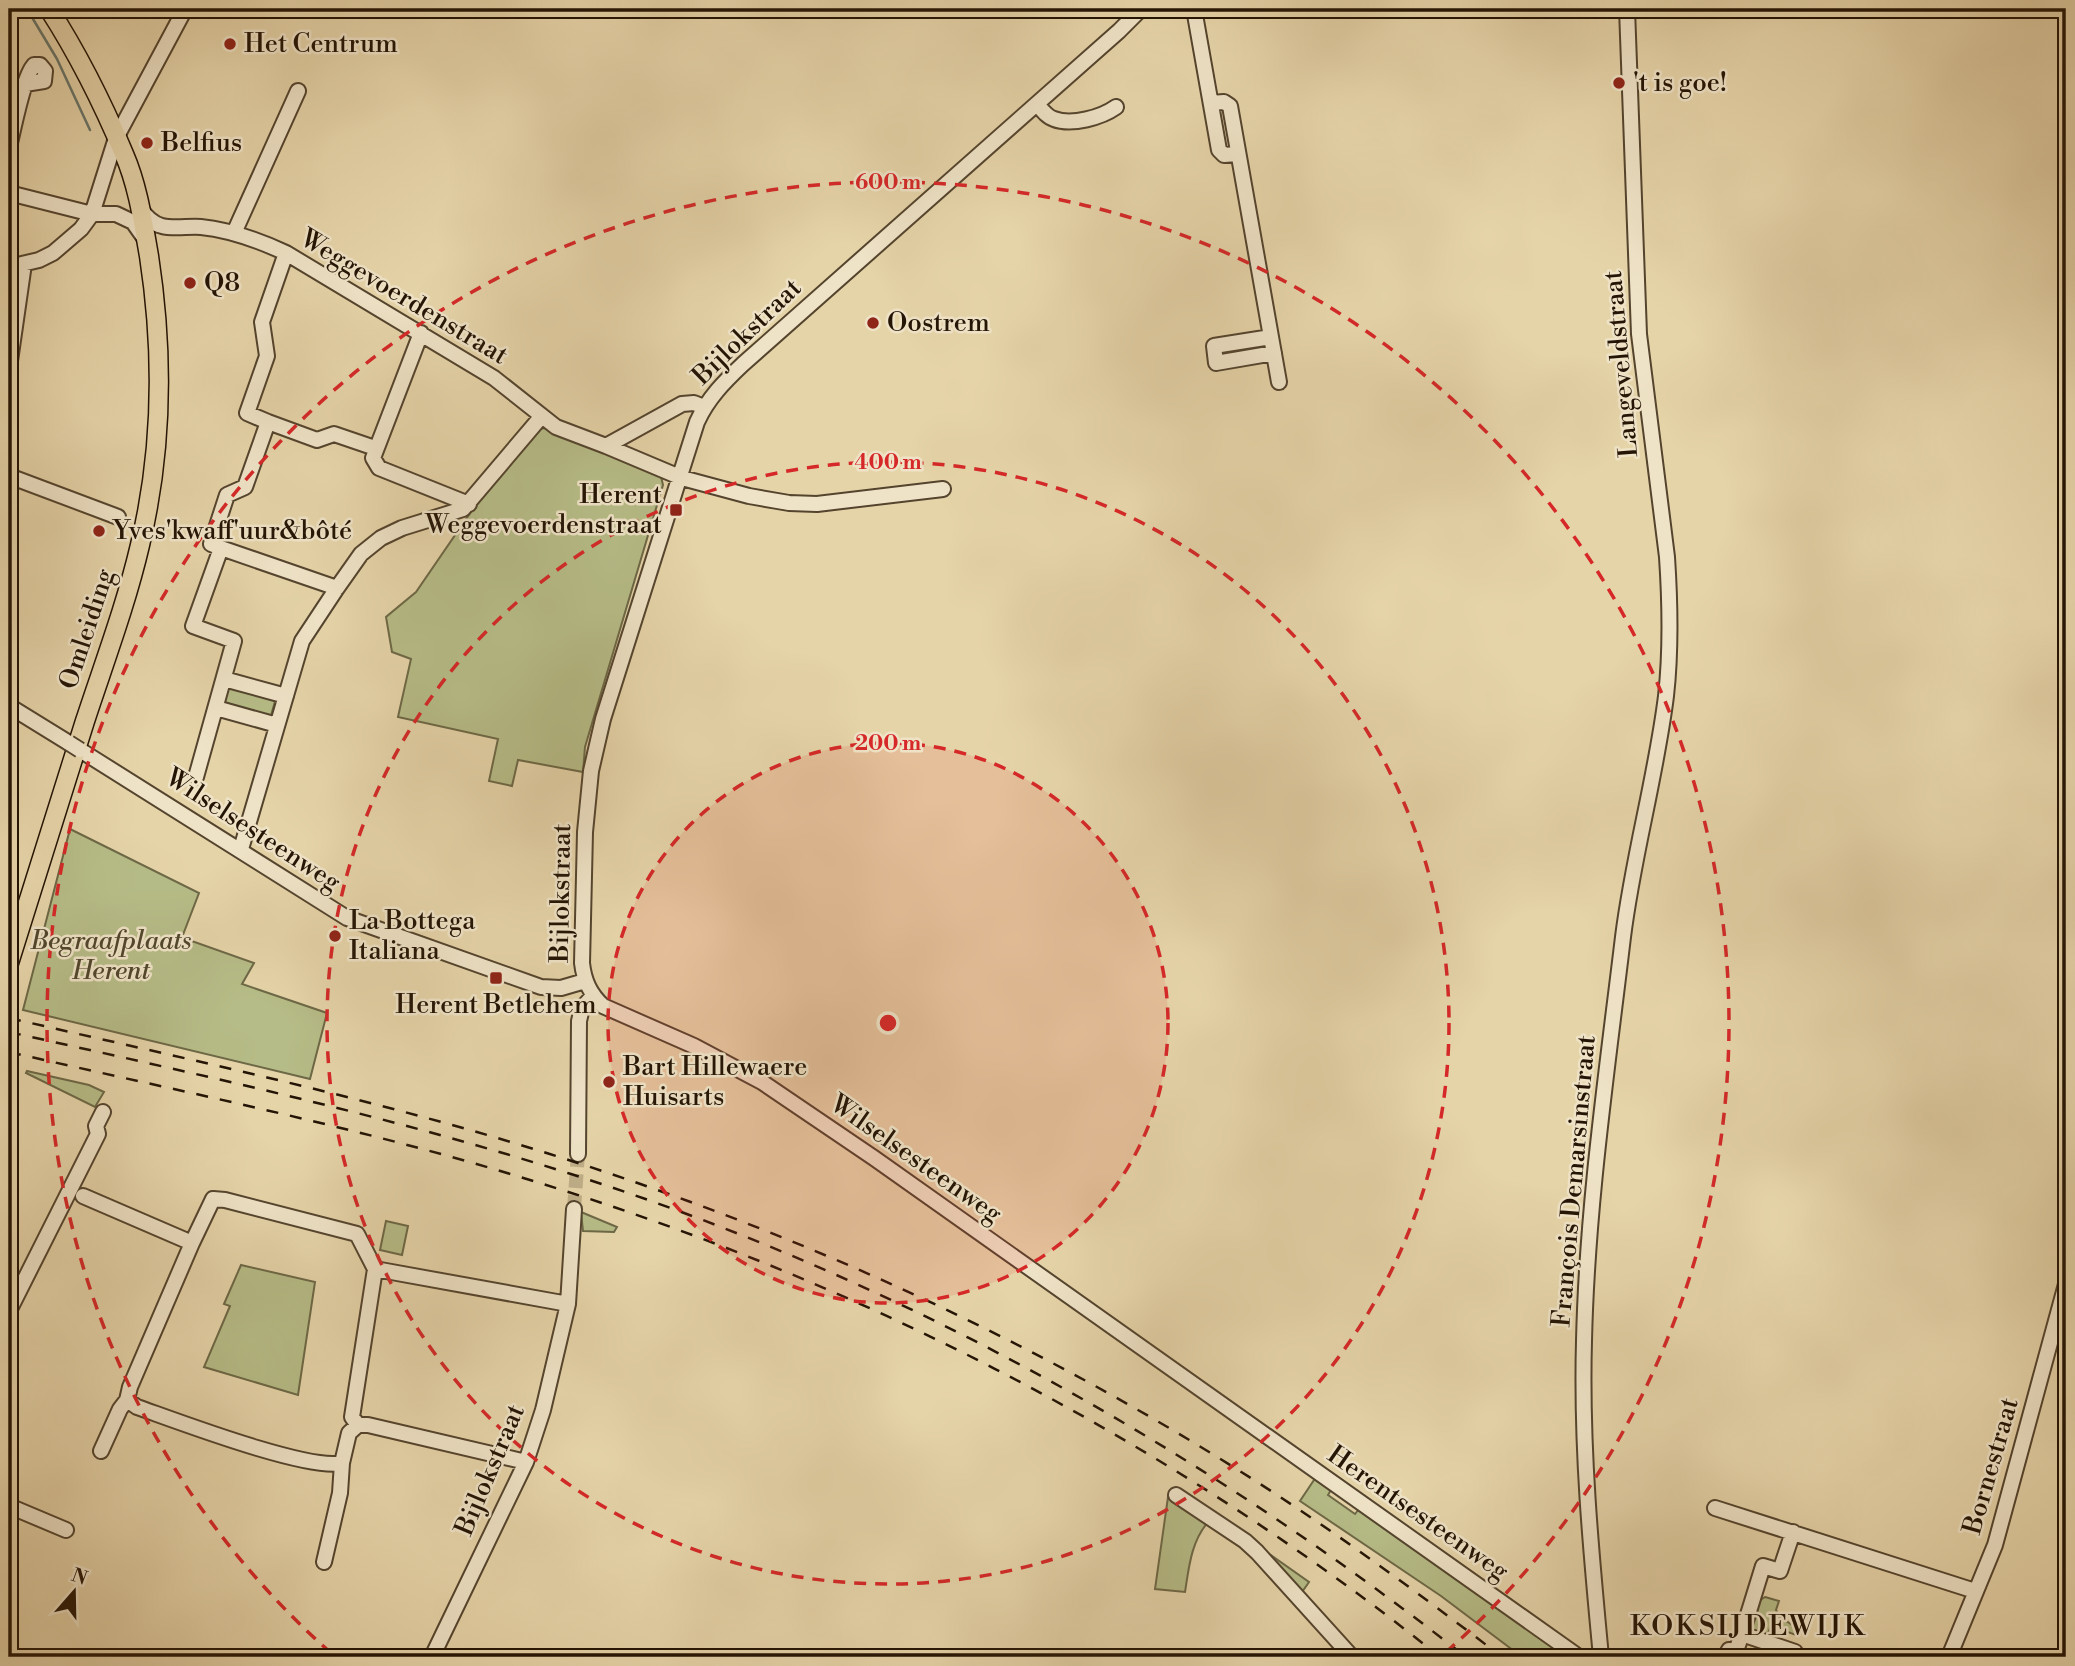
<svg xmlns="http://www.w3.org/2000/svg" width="2075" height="1666" viewBox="0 0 2075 1666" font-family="'Libre Bodoni',serif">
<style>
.green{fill:#b6bc87;stroke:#6d6846;stroke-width:2}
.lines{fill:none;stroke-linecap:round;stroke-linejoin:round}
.stream{stroke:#69766b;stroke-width:2.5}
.minor-tunnel{stroke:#bfae88;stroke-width:14;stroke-dasharray:14 7;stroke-linecap:butt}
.minor-casing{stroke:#54442e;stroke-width:18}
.major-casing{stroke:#241405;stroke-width:21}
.minor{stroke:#efe3c7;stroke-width:14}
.major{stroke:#e6d4a9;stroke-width:18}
.rail{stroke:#241405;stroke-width:2.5;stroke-dasharray:12 12;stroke-linecap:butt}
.minor-bridge-casing{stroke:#54442e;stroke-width:18;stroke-linecap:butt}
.minor-bridge{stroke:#efe3c7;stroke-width:14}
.ring{fill:none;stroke:#d62828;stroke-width:3.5;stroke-dasharray:12 9}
.poi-dot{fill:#8f2418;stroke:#efe3c7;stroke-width:2.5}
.labels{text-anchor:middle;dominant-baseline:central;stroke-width:5;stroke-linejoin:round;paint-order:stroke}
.poi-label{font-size:26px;fill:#241405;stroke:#efe3c7;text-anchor:start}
.street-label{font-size:26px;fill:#241405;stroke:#efe3c7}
.park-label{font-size:26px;font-style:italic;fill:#50462c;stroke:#efe3c7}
.neighbourhood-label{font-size:28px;letter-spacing:2px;fill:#241405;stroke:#efe3c7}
.centre{fill:#d62828;stroke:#efe3c7;stroke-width:3.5}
.ring-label{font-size:21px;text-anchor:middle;font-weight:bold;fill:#d62828;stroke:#efe3c7;stroke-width:5;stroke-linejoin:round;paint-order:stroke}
</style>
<rect width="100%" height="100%" fill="#e6d4a9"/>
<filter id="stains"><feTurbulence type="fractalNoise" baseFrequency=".00286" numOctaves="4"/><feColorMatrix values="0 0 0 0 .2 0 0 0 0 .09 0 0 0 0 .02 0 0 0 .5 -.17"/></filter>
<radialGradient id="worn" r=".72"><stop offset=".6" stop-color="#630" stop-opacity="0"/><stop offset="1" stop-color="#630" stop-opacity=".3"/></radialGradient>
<path class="green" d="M544,428L660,472L663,485L585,747L583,772L518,760L512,786L489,781L498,739L398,717L411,659L392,652L386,617L416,592L475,506L536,430Z
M225,683L276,698L270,719L219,704Z
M70,829L199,893L181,940H189L254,963L242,984L327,1013L310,1079L23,1010Z
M27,1071L89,1085L104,1092L95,1107L26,1073Z
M581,1212L617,1227L614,1232L583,1231Z
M386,1221L408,1226L402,1255L380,1250Z
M241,1265L315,1282L298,1395L204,1367L230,1306L224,1304Z
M1316,1477L1331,1490L1328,1495L1355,1514L1359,1509L1568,1657H1522L1441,1596L1300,1501Z
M1168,1497L1208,1522C1191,1542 1189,1567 1185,1592L1155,1589Z
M1255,1544L1309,1582L1300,1595Z
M1765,1597L1779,1601L1776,1610L1779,1616L1798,1629L1796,1635L1771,1626L1767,1636L1750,1631L1752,1625L1748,1623L1754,1604Z"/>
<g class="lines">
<path class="stream" d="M27,9L57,59L90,130"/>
<path class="minor-tunnel" d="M574,1209L578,1154"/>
<g class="minor-casing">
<path id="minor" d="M1141,9L1119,31L743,364C724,382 708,398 697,422L603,719L591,771L585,832L582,963C584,981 590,994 603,1006L694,1046L762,1082L874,1158L1579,1657
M1194,9L1219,150L1224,155L1237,154
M1211,103L1224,102L1230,106L1279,382
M1037,104C1042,110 1047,117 1054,119C1072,126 1102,117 1116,107
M9,147C14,128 23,77 34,65H40L45,71L44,81L25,84
M9,193L92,214H116L133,222L145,239
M141,209C145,216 153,224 162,226C173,229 189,226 201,227C231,230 258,240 286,253L494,378L556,427L606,446L682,404L694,403L704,407
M234,233L298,91
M9,267L39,260L53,253L81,229L92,214L116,138L185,9
M421,333L373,458L379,468L469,504
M1271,337L1214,346L1216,363L1274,353
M9,368L24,264
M268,422L317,440L334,434L375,448
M606,446L682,478L749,496L789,503L817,504L943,489
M9,476L118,517
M221,548L337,588
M224,679L286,696
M9,706L69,743
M216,708L277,725
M80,750L347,918L541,987L561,988L585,981
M196,777L234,641L193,626L221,548L211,544L227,495L245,487L268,422L247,413L267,356L262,322L286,253
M241,849L302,641L337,588L361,554L381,538L402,528L463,509L541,417
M578,1154L579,1021L582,1008L593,996
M83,1196L192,1243
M9,1311L98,1134L96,1126L103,1112
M358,1425L352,1417L375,1269
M101,1451L120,1409L127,1400
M526,1462L368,1425H358L349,1433L342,1463C308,1471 177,1421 137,1407L127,1400L130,1387L192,1243L213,1199L225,1200L357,1234L375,1269L568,1304
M1176,1495L1245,1541L1257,1552L1352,1657
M9,1506L66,1530
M1715,1508L1975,1591
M324,1562L340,1493L342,1463
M1742,1634L1763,1566L1780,1571L1793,1532
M432,1657L526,1462L543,1410L568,1304L574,1209
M1601,1657C1591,1552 1581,1447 1584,1341C1587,1206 1607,1071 1623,937C1633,856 1656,777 1666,696C1671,651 1670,602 1667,557L1639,334L1627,9
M1725,1657L1729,1650L1736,1651L1742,1634L1795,1652
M1949,1657L1995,1545L2066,1284"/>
</g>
<g class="major-casing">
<path id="major" d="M9,963C34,883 59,802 85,721C104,663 126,605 140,545C163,449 164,354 149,256C143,222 138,186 124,154C103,104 78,54 49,9"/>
</g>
<use href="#minor" class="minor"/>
<use href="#major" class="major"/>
<path class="rail" d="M9,1018C186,1059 363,1096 537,1150C789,1228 1031,1338 1254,1480C1340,1535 1421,1595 1502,1657
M9,1032C197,1074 387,1115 571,1174C897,1278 1197,1446 1466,1657
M9,1052C183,1092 359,1127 530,1180C858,1280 1172,1442 1440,1657"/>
<g class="minor-bridge-casing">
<path id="minor-bridge" d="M69,743L80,750"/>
</g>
<use href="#minor-bridge" class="minor-bridge"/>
</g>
<circle cx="888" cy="1023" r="280" fill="#d62828" fill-opacity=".12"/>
<g class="ring">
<circle cx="888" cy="1023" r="280"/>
<circle cx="888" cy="1023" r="561"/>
<path d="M331 1653A841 841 0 1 1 1445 1653"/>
</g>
<g class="poi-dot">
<circle cx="230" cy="44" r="7"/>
<circle cx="1619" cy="83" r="7"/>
<circle cx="147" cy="143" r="7"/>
<circle cx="190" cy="283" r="7"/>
<circle cx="873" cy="323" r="7"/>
<rect x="669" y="503" width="14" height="14" rx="3.5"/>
<circle cx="99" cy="531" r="7"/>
<circle cx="335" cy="936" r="7"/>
<rect x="489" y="971" width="14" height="14" rx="3.5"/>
<circle cx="609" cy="1082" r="7"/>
</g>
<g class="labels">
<g class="poi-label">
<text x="244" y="44">Het Centrum</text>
<text x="1633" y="83">'t is goe!</text>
<text x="161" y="143">Belfius</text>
<text x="204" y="283">Q8</text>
<text x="887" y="323">Oostrem</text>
<text x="662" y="495" text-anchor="end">Herent<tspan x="662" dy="30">Weggevoerdenstraat</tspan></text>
<text x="113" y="531">Yves'kwaff'uur&amp;bôté</text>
<text x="349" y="921">La Bottega<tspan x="349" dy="30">Italiana</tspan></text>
<text x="496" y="1005" text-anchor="middle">Herent Betlehem</text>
<text x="623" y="1067">Bart Hillewaere<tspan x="623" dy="30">Huisarts</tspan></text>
</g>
<g class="street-label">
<text transform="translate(404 297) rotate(31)">Weggevoerdenstraat</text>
<text transform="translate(747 332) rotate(-44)">Bijlokstraat</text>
<text transform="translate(1621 364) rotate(-95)">Langeveldstraat</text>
<text transform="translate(87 629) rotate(-72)">Omleiding</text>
<text transform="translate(253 830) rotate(33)">Wilselsesteenweg</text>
<text transform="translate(561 893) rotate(-89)">Bijlokstraat</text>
<text transform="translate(916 1159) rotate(35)">Wilselsesteenweg</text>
<text transform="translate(1574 1181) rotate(-85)">François Demarsinstraat</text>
<text transform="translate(1991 1466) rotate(-74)">Bornestraat</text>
<text transform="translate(490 1470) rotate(-67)">Bijlokstraat</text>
<text transform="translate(1418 1513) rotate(35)">Herentsesteenweg</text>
</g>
<g class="park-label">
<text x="111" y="941">Begraafplaats<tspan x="111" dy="30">Herent</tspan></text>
</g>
<g class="neighbourhood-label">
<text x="1748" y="1626">KOKSIJDEWIJK</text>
</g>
</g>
<circle cx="888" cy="1023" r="10" class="centre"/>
<g class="ring-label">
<text x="888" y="189">600 m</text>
<text x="888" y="469">400 m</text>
<text x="888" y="750">200 m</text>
</g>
<rect width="2075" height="1666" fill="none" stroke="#e6d4a9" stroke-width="35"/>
<rect x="10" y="10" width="2054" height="1645" fill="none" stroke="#241405" stroke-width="3.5"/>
<rect x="18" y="18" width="2040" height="1631" fill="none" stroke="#241405" stroke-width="2"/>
<g transform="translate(74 1592) rotate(20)" stroke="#efe3c7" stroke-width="5" paint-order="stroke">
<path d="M0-5L12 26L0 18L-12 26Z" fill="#241405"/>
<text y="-10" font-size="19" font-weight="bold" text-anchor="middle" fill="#241405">N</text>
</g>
<rect width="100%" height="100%" filter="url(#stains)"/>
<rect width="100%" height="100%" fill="url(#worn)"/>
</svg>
